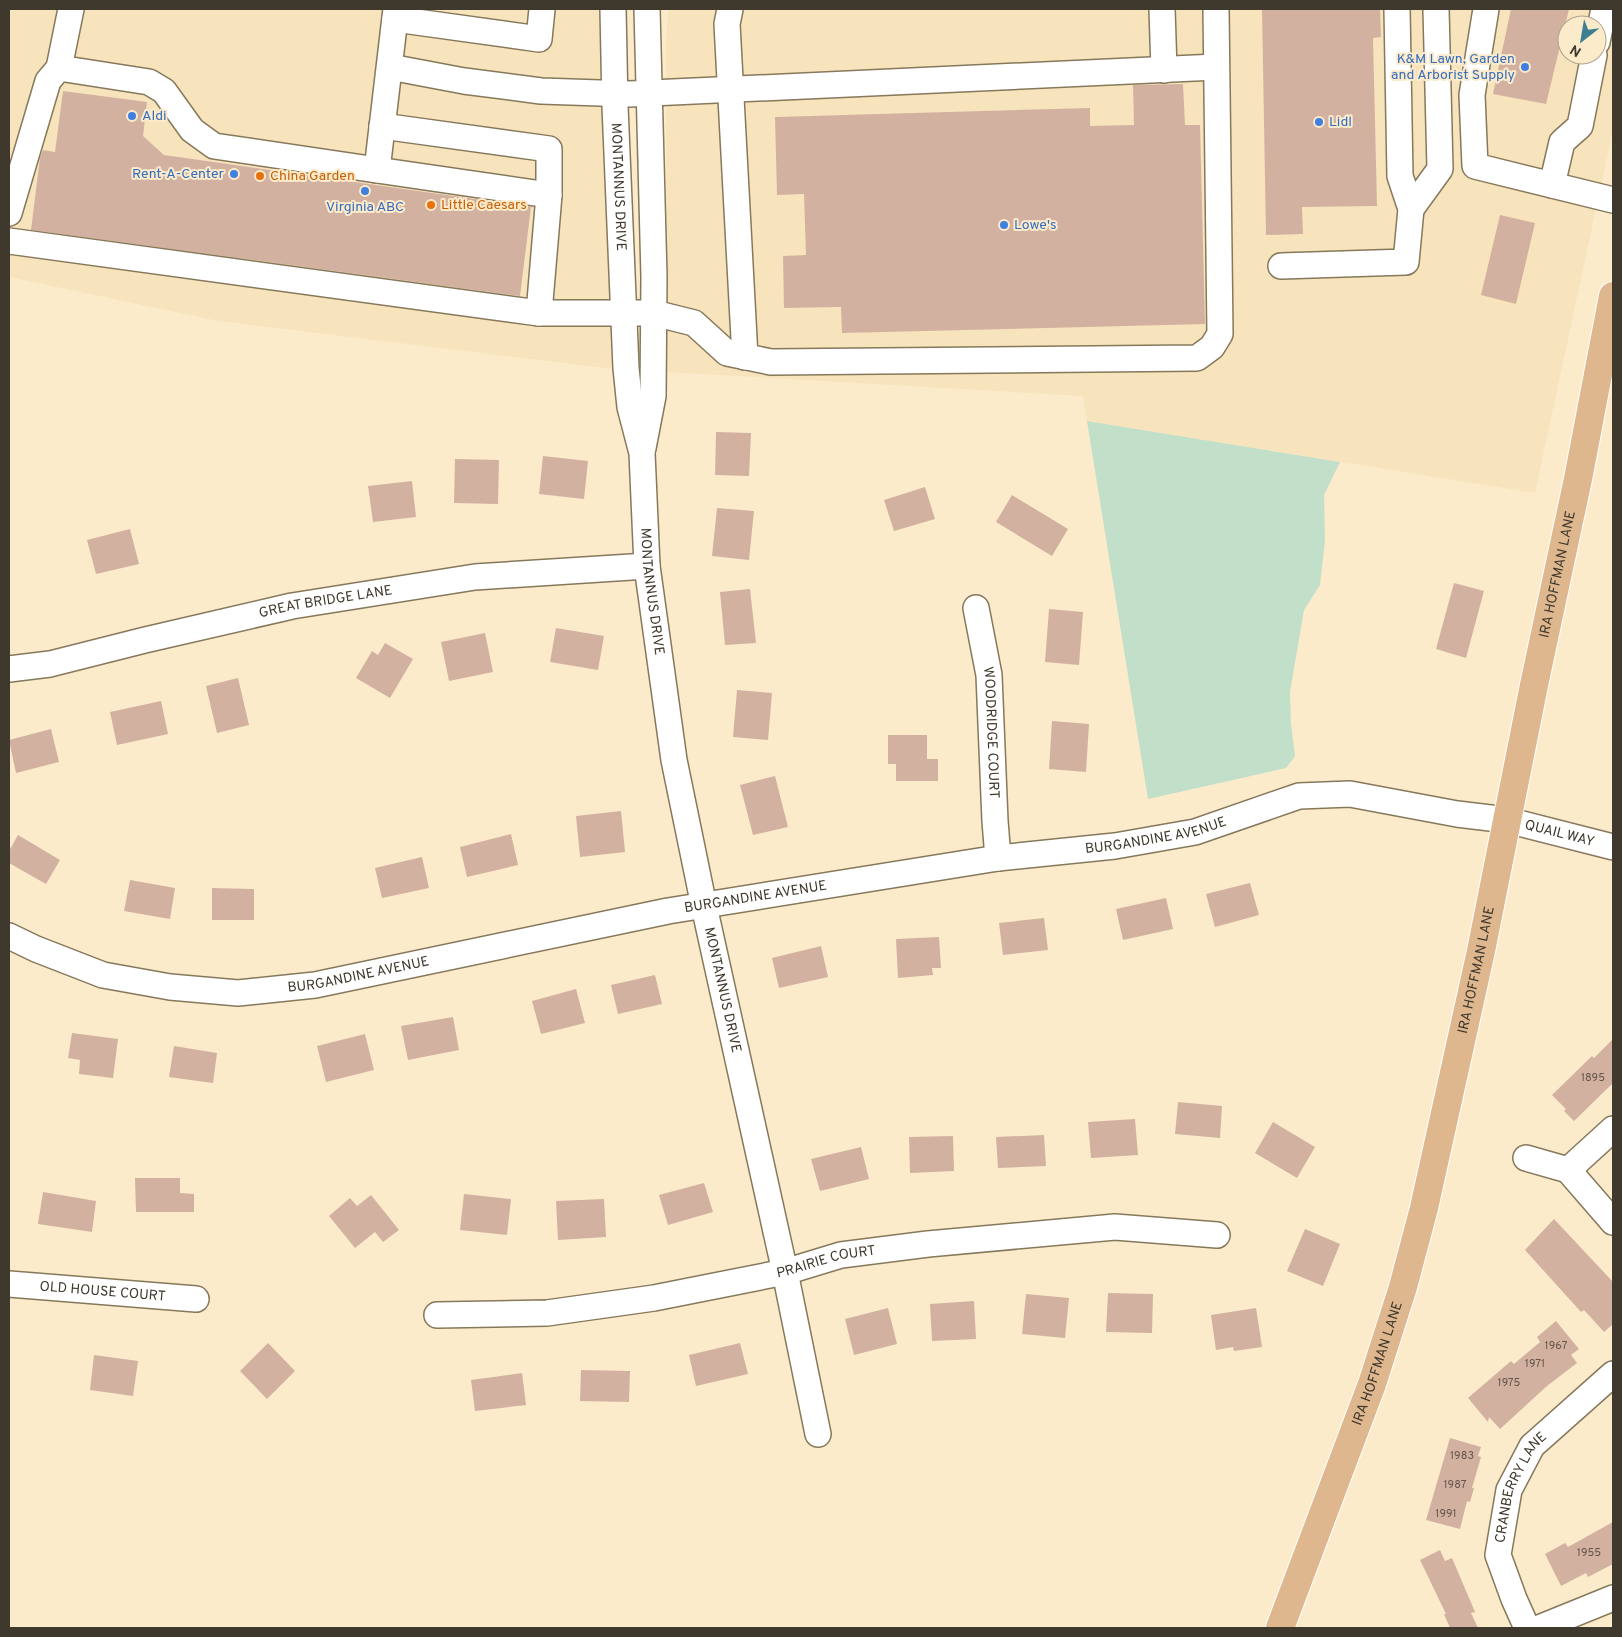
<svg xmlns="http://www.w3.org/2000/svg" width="1622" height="1637" viewBox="0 0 1622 1637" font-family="Overpass,sans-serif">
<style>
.built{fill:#f7e4bc;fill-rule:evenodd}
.green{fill:#c2dfca}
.building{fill:#d3b1a1}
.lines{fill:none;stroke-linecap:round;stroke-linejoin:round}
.minor-casing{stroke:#86785b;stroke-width:28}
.major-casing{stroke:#fff;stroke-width:30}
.minor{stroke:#fff;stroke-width:25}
.major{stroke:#dfb78f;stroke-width:28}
.shop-dot{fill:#3f7fe0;stroke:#fbebcb;stroke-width:2}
.food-dot{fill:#e8710a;stroke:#fbebcb;stroke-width:2}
.labels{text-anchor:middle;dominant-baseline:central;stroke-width:4;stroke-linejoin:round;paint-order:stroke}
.number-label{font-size:11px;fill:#645649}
.shop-label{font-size:14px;fill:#366cbe;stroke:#fbebcb;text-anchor:start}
.food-label{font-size:14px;fill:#c56008;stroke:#fbebcb;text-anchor:start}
.street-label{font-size:14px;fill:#3f382c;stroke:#fbebcb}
</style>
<rect width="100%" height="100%" fill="#fbebcb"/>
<path class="built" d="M9,9H603L610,283L614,369L218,321L9,277Z
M668,9H1613V130L1535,493L1087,421L1083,396L667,372L666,46ZM1567,25H1597V55H1567Z"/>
<path class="green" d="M1087,421L1340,462L1324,495L1325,540L1320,585L1304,610L1290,692L1291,724L1295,756L1286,768L1148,799Z"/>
<path class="building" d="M1262,9H1380L1381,37L1373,38L1377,206L1302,207L1303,234L1266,235Z
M1511,9H1569L1546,104L1493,94Z
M1183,84L1185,125H1200L1205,324L842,333L841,307L784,308L783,256L806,255L804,194L777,195L775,117L1090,108V126L1134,125L1133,85Z
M63,91L147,102L143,136L164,155L531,207L520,296L31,230L40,158L43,150L55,152Z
M1500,215L1535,223L1516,304L1481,295Z
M716,432L751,433L749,476L715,475Z
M543,456L588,461L584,499L539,494Z
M455,459L499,460L498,504L454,503Z
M412,481L416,517L373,522L368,486Z
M925,487L935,519L894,531L884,500Z
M1012,495L1068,529L1052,556L996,522Z
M717,508L754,511L749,560L712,556Z
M130,529L139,564L96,574L87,540Z
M1454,583L1484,591L1466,658L1436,649Z
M750,589L756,643L725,645L720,592Z
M1049,609L1083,612L1079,665L1045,662Z
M556,628L604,636L598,670L550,662Z
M485,633L493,672L449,681L441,642Z
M385,643L413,659L390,698L356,678L372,651L378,655Z
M238,678L249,725L217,733L206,686Z
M737,690L772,693L768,740L733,737Z
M161,701L168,734L117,745L110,712Z
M1052,721L1089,724L1086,772L1049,769Z
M51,729L59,762L16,773L9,740Z
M888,735H927V759H938V781H896V764H888Z
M775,776L788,827L753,835L740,785Z
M621,811L625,852L580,857L576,816Z
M511,834L518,865L467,877L460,847Z
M18,835L60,860L46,884L9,863V851Z
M422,857L429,888L382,898L375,868Z
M130,880L175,888L170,919L124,911Z
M1250,883L1259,915L1215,927L1206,894Z
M212,888L254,889V920H212Z
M1166,898L1173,929L1123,940L1116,909Z
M1044,918L1048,950L1003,955L999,923Z
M939,937L941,968H932L933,975L898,978L896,939Z
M821,946L828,977L779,988L772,958Z
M655,975L662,1004L618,1014L611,985Z
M576,989L585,1023L541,1034L532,1001Z
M453,1017L459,1050L408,1060L401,1026Z
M72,1033L118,1039L113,1078L79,1074L80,1060L68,1058Z
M365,1034L374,1070L326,1082L317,1046Z
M1613,1039V1083L1574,1121L1564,1111L1566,1109L1552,1095L1592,1056L1594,1058Z
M174,1046L217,1053L213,1083L169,1077Z
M1178,1102L1222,1106L1220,1138L1175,1134Z
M1135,1119L1138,1155L1091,1158L1088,1122Z
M1273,1122L1315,1147L1297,1178L1255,1153Z
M1044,1135L1046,1166L998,1168L996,1137Z
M953,1136L954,1171L910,1173L909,1137Z
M861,1147L869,1179L820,1191L811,1159Z
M135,1178H180V1193L194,1194V1212H136Z
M704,1183L713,1212L668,1225L659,1195Z
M43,1192L96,1201L92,1232L38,1224Z
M464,1194L511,1199L507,1235L460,1230Z
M371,1195L399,1230L383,1242L375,1232L355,1248L329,1216L350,1198L357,1206Z
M604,1199L606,1237L558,1240L556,1201Z
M1554,1219L1613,1282V1324L1604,1332L1584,1310L1581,1312L1525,1250Z
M1305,1229L1340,1244L1323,1286L1287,1271Z
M1108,1293L1153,1294L1152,1333L1106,1332Z
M1026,1294L1069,1298L1065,1338L1022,1334Z
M974,1301L976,1339L932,1341L930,1304Z
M888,1308L897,1344L854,1355L845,1319Z
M1256,1308L1262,1347L1234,1351L1233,1347L1216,1350L1211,1315Z
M1556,1321L1579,1349L1571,1355L1577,1363L1547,1386L1500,1429L1489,1417L1488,1422L1468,1398L1511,1361L1514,1364L1540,1342L1537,1337Z
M268,1343L295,1371L267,1399L240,1371Z
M740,1343L748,1374L696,1386L689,1355Z
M94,1355L138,1361L133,1396L90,1390Z
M581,1370L630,1371L629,1402L580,1401Z
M522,1373L526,1405L475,1411L471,1380Z
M1450,1438L1481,1447L1478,1456L1481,1457L1472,1488H1474L1470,1502L1467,1501L1460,1529L1426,1520Z
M1613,1522V1564L1588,1577L1586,1573L1561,1586L1545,1554L1565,1543L1568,1547Z
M1440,1550L1445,1561L1452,1558L1475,1612L1471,1613L1478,1628H1450L1444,1614H1446L1420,1560Z"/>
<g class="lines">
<g class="minor-casing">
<g id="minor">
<path d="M396,9L377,170L549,195L539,313H654L694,323L727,353L771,362L1197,358L1212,347L1220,334L1216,9"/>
<path id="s1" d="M613,9L615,106L626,368L630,407L642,453L647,566L674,760L704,906L785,1272L818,1434"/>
<path d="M730,9L727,24L745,357"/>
<path d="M1162,9L1164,70"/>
<path d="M1486,9L1472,95L1475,166L1613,200"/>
<path d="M395,19L539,39L542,9"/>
<path d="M1597,42L1604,9"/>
<path d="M390,67L464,81L541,91L630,94L1216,67"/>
<path d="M59,68L71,9"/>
<path d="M382,126L549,149V195"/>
<path d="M1552,185L1562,142L1580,126L1594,55"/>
<path d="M1411,209L1440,169L1436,9"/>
<path d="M9,213L48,81L59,68L149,82L164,91L192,130L214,146L377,170"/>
<path d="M9,241L539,313"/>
<path d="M1281,266L1406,262L1411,209L1400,176L1397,9"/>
<path d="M643,448L653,396L654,277L647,9"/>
<path id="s2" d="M976,608L989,675L995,821L998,858"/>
<path id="s3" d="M9,669L50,664L145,640L292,606L393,590L475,577L647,566"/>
<path id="s4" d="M9,936L36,949L103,975L170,987L238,993L315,985L668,911L998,858L1115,846L1195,832L1299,796L1350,794L1457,814L1507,820L1613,847"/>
<path d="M1526,1158L1568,1170L1613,1222"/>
<path d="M1568,1170L1613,1129"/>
<path id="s5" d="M9,1284L196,1299"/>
<path id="s6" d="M437,1315L547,1313L654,1298L785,1272L841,1255L928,1244L1115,1227L1217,1235"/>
<path id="s7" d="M1527,1628L1514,1599L1498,1555L1509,1490L1532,1446L1613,1374"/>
<path d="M1539,1628L1613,1598"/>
</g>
</g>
<g class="major-casing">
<g id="major">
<path id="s8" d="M1280,1628L1372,1384L1403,1287L1424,1208L1481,951L1534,685L1578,479L1613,296"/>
</g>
</g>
<use href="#minor" class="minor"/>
<use href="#major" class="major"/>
</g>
<g class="shop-dot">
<circle cx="1525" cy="67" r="5"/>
<circle cx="132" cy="116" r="5"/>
<circle cx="1319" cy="122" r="5"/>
<circle cx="234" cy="174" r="5"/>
<circle cx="365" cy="191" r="5"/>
<circle cx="1004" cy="225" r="5"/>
</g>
<g class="food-dot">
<circle cx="260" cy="176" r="5"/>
<circle cx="431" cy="205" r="5"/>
</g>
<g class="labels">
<g class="number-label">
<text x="1593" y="1078">1895</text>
<text x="1556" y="1346">1967</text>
<text x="1535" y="1364">1971</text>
<text x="1509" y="1383">1975</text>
<text x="1462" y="1456">1983</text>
<text x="1455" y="1485">1987</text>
<text x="1446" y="1514">1991</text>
<text x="1589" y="1553">1955</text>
</g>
<g class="shop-label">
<text x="1515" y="59" text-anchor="end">K&amp;M Lawn, Garden<tspan x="1515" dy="16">and Arborist Supply</tspan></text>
<text x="142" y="116">Aldi</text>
<text x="1329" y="122">Lidl</text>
<text x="224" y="174" text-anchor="end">Rent-A-Center</text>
<text x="365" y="207" text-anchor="middle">Virginia ABC</text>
<text x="1014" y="225">Lowe's</text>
</g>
<g class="food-label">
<text x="270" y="176">China Garden</text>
<text x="441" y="205">Little Caesars</text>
</g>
<g class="street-label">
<text stroke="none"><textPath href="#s1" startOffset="178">MONTANNUS DRIVE</textPath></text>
<text stroke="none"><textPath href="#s8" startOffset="1092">IRA HOFFMAN LANE</textPath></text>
<text stroke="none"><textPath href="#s1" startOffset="585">MONTANNUS DRIVE</textPath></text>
<text stroke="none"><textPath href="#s3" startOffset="324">GREAT BRIDGE LANE</textPath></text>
<text stroke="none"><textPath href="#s2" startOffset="126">WOODRIDGE COURT</textPath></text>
<text stroke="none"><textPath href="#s4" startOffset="1584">QUAIL WAY</textPath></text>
<text stroke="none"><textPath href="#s4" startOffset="1170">BURGANDINE AVENUE</textPath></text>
<text stroke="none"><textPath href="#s4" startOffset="765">BURGANDINE AVENUE</textPath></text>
<text stroke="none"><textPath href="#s8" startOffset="688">IRA HOFFMAN LANE</textPath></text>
<text stroke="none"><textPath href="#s4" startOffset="360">BURGANDINE AVENUE</textPath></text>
<text stroke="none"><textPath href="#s1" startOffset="990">MONTANNUS DRIVE</textPath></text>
<text stroke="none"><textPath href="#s6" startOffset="394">PRAIRIE COURT</textPath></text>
<text stroke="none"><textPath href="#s5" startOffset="94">OLD HOUSE COURT</textPath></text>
<text stroke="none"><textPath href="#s8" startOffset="282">IRA HOFFMAN LANE</textPath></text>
<text stroke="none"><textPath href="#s7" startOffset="151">CRANBERRY LANE</textPath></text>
</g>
</g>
<rect width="1622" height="1637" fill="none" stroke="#3f382c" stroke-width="20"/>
<g transform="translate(1582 40) rotate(211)"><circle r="24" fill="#fbebcb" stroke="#b0a38b"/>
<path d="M0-4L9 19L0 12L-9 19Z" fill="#3d7f90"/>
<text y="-8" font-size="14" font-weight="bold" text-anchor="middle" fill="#3f382c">N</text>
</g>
</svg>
